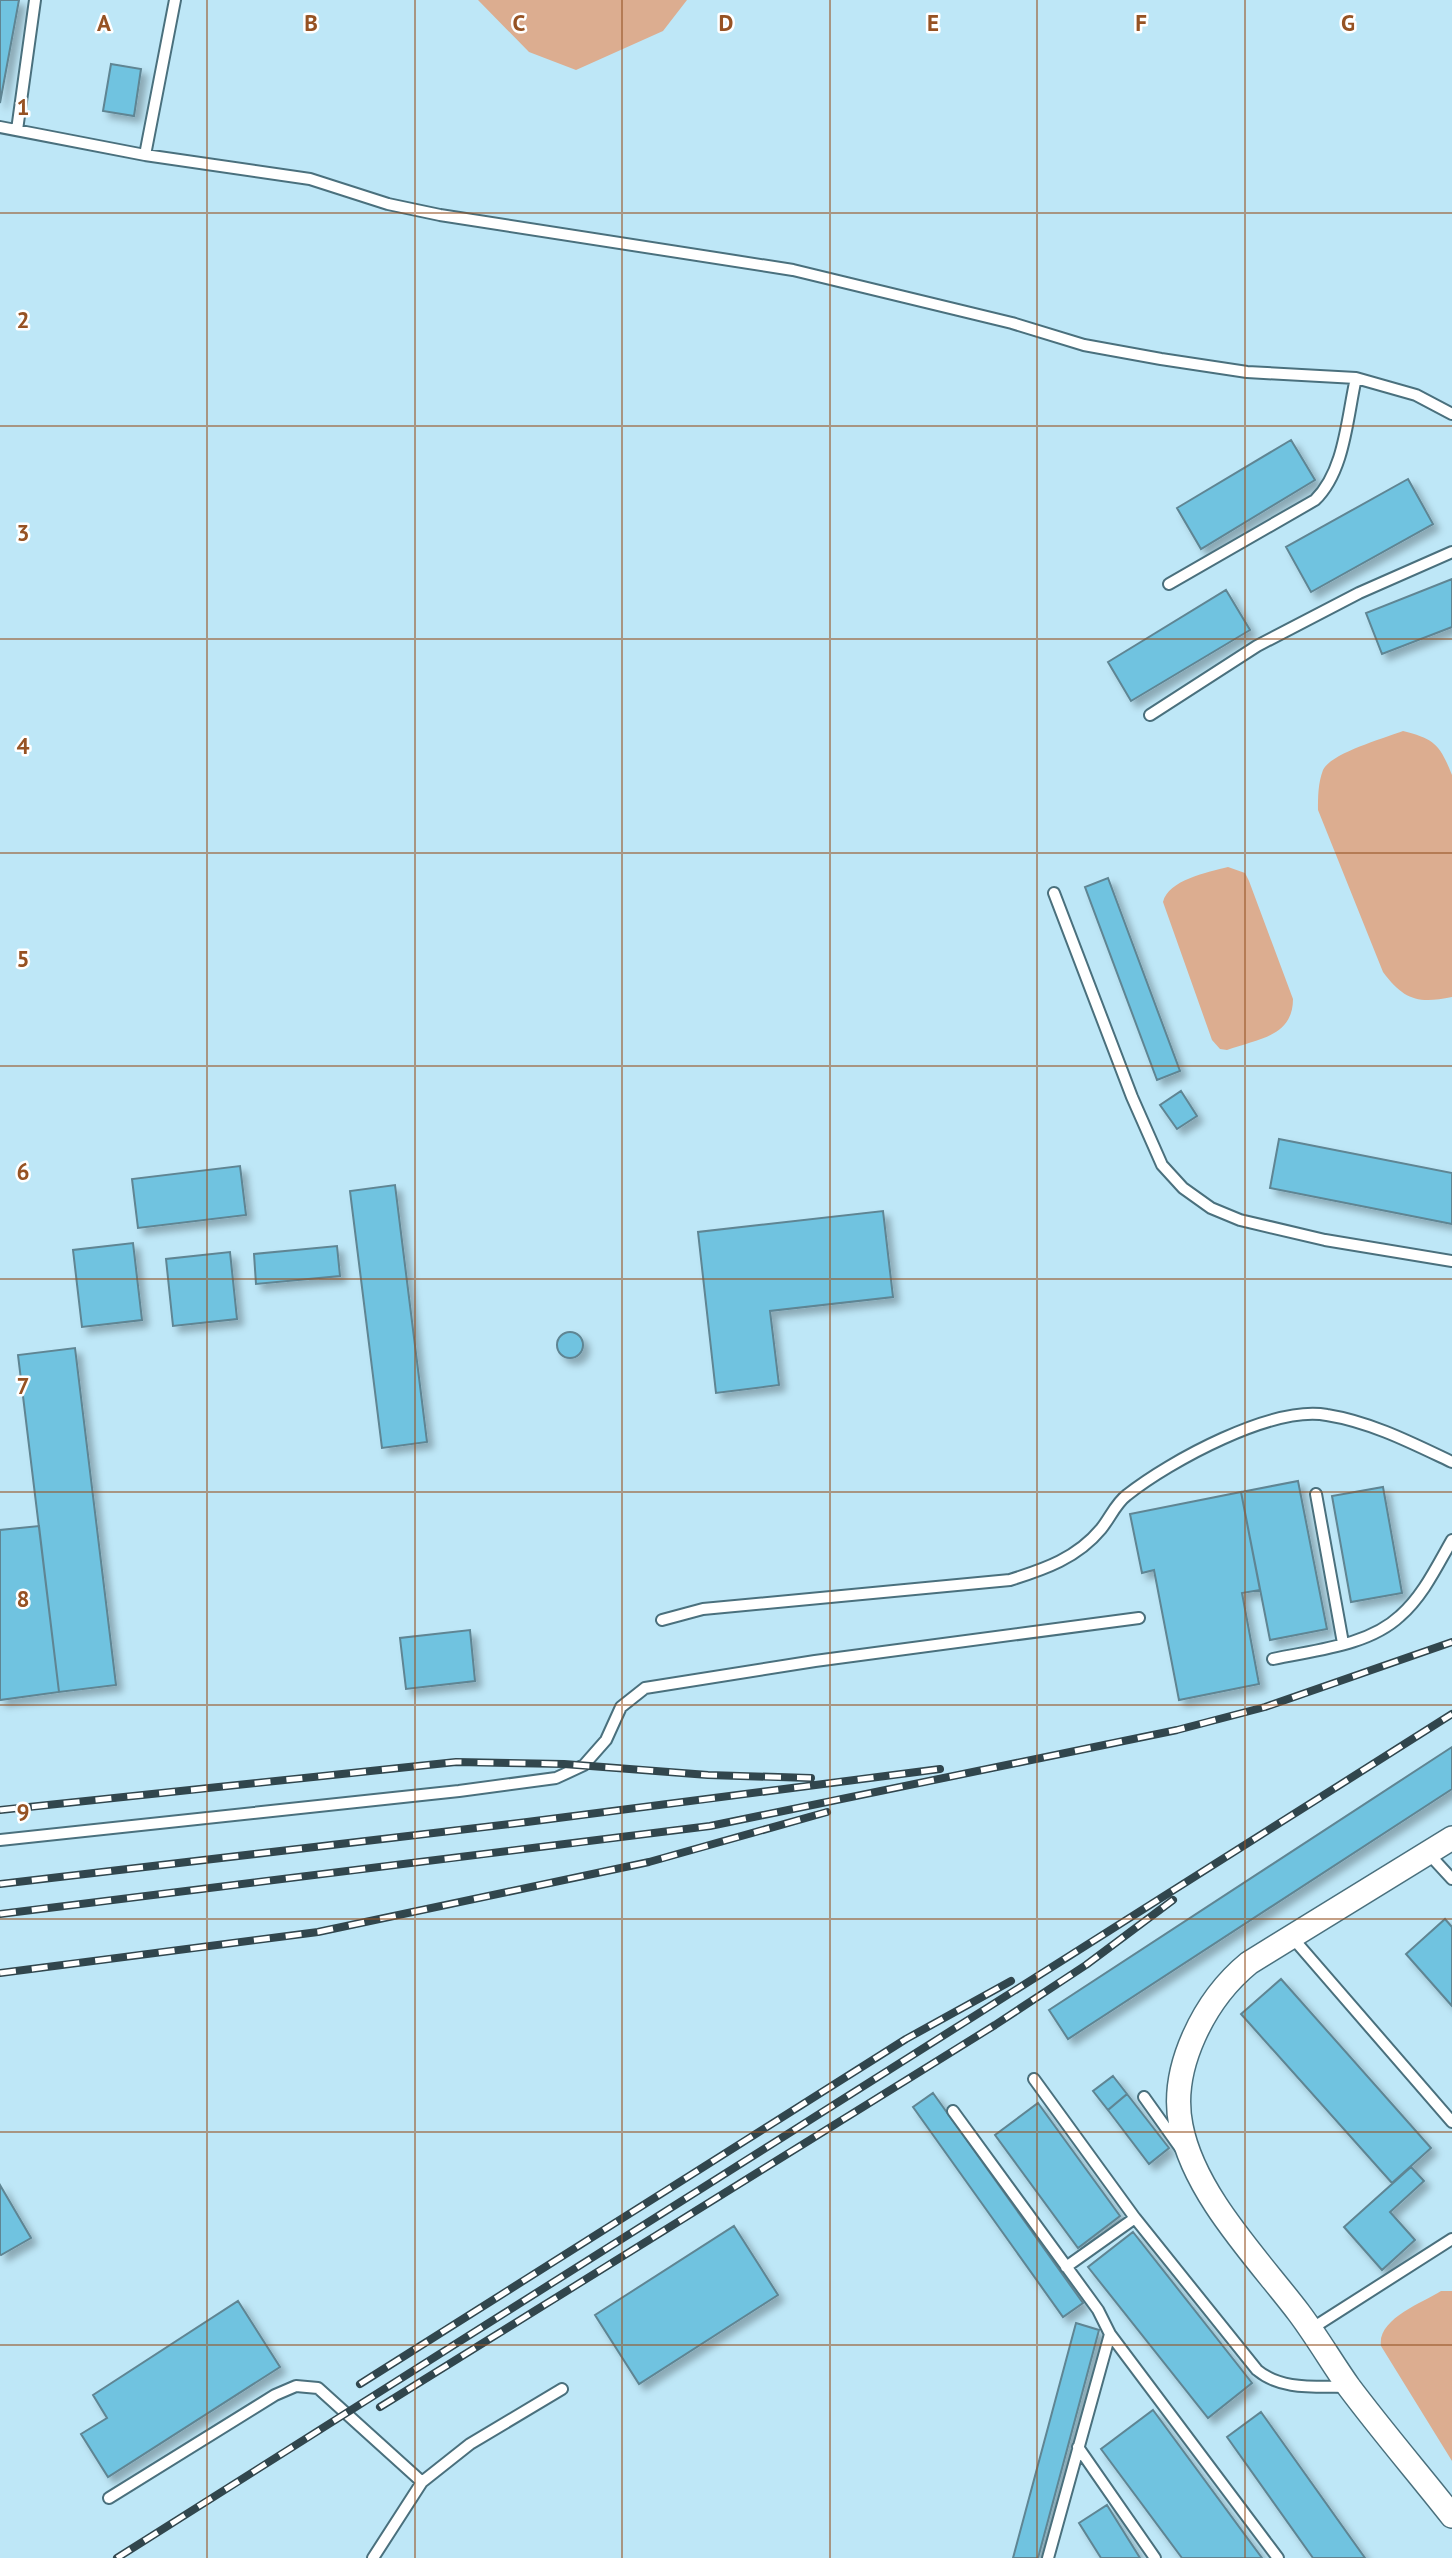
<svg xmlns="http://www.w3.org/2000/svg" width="1452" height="2558" viewBox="0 0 1452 2558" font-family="'PT Sans',sans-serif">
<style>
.green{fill:#dcad90}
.building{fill:#6fc3e0;stroke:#5f8593;stroke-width:2;filter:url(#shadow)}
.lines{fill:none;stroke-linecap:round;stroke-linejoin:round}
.service-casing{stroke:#4a707d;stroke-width:14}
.minor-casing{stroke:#4a707d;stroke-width:26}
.service{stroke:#fff;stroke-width:10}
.minor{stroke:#fff;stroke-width:23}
.rail-casing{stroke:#31464d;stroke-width:8}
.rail{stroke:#fff;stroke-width:5;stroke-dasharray:16;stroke-linecap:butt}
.grid{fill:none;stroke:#965223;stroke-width:2;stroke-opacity:0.55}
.grid-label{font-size:23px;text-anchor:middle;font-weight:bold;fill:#965223;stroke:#fff;stroke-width:5;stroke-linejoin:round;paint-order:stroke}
</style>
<defs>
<filter id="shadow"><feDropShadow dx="6" dy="6" stdDeviation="3.5" flood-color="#0004"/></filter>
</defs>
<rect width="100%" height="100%" fill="#bee7f7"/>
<path class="green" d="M478,0H687L663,31L576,70L529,52Z
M1403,731C1435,739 1440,745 1452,775V997C1418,1004 1404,1000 1383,972L1318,810C1318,797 1318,783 1323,770C1331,753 1385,738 1403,731Z
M1228,867L1245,873L1249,881L1293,999C1293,1037 1257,1039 1227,1050L1220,1049L1212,1040L1163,902C1168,880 1208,872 1228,867Z
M1441,2291H1452V2461L1381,2346C1377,2319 1422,2303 1441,2291Z"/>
<path class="building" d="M0,0H19L0,103Z
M111,64L141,69L134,116L103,111Z
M1291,440L1315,480L1201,549L1177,508Z
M1408,479L1433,524L1311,592L1286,547Z
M1452,579V627L1382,654L1366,613Z
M1226,590L1250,630L1131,701L1108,662Z
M1108,878L1180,1071L1157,1080L1085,887Z
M1181,1091L1197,1116L1177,1129L1160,1105Z
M1279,1139L1452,1173V1224L1270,1188Z
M240,1166L246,1215L138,1228L132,1179Z
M395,1185L427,1442L382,1448L350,1191Z
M883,1211L893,1297L770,1311L779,1385L716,1393L698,1232Z
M133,1243L142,1320L82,1327L73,1250Z
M337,1246L340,1276L256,1284L254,1254Z
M230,1252L237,1319L173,1326L166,1259Z
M557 1345a13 13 0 1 1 26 0a13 13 0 1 1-26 0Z
M75,1348L116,1685L59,1692L18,1355Z
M1298,1481L1327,1629L1270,1640L1241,1492Z
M1383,1487L1402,1593L1351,1602L1332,1496Z
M1241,1492L1260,1590L1242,1593L1259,1684L1179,1700L1154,1570L1142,1573L1130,1514Z
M39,1526L59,1692L0,1700V1530Z
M470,1630L475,1681L406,1689L400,1638Z
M1452,1747V1789L1068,2039L1049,2010Z
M1445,1919L1452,1927V2006L1406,1954Z
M1281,1979L1431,2148L1392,2183L1241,2014Z
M1113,2076L1127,2094L1108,2110L1093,2091Z
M933,2093L1083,2303L1063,2317L913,2107Z
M1127,2094L1169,2148L1149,2164L1108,2110Z
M1038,2103L1120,2216L1078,2248L995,2135Z
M1411,2167L1424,2181L1390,2212L1415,2240L1382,2270L1344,2227Z
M0,2185L31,2238L1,2255L0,2254Z
M734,2226L778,2295L639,2384L595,2315Z
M1133,2232L1252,2383L1208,2418L1088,2267Z
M238,2301L280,2367L108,2477L81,2434L107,2418L93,2395Z
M1076,2323L1099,2330L1038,2558H1013Z
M1153,2410L1262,2558H1182L1101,2449Z
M1261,2412L1365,2558H1313L1227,2437Z
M1107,2505L1140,2558H1101L1079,2523Z"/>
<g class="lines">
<g class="service-casing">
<path id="service" d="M0,127L145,155L310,179L388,204L440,215L793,270L1012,323L1084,345L1161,359L1247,372L1356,378L1416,395L1452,414
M17,130L35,0
M145,155L175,0
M1169,584L1315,500C1345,471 1347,417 1356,378
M1150,715L1257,646L1359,593L1452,552
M1054,893L1132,1097L1162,1165L1183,1188L1211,1208L1240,1220L1325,1240L1452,1261
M1316,1494L1343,1643
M662,1620L703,1609L1010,1580C1045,1569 1077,1558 1101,1529C1110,1518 1116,1503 1127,1495C1170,1461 1273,1405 1327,1415C1371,1422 1412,1443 1452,1462
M1273,1659C1314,1650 1368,1646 1400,1616C1423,1596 1437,1566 1452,1540
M0,1840L459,1791L556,1778L584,1765L606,1740L621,1707L645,1688L815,1661L1139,1618
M1428,1853L1452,1879
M1291,1936L1452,2122
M1034,2079L1135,2218L1257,2370C1282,2391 1317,2386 1348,2387
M1144,2097L1181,2149
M953,2111L1098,2310L1110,2334L1048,2558
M1066,2267L1135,2218
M1311,2329L1452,2239
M1110,2334L1278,2558
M1078,2447L1155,2558
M109,2498L275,2395L296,2386L318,2388L422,2482
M373,2558L422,2482L470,2444L562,2389"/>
</g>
<g class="minor-casing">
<path id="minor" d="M1452,1838L1249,1963C1205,1999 1169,2068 1181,2126C1194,2194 1258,2259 1299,2313C1317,2337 1332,2363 1349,2387C1382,2431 1418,2473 1452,2516"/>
</g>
<use href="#service" class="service"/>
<use href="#minor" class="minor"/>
<g class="rail-casing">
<path id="rail" d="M0,1810L456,1762L564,1764L708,1775L811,1778
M0,1884L527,1822L940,1769
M0,1914L710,1826L1177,1730L1265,1707L1452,1642
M0,1973L318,1932L649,1862L827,1812
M360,2384L906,2039L1011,1981
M380,2407L995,2025L1086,1965L1173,1900
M117,2558L1452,1714"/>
</g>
<use href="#rail" class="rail"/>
</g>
<path class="grid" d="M207,0V2558M415,0V2558M622,0V2558M830,0V2558M1037,0V2558M1245,0V2558M0,213H1452M0,426H1452M0,639H1452M0,853H1452M0,1066H1452M0,1279H1452M0,1492H1452M0,1705H1452M0,1919H1452M0,2132H1452M0,2345H1452"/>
<g class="grid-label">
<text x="104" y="31">A</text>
<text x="311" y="31">B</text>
<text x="519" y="31">C</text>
<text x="726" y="31">D</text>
<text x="933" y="31">E</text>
<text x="1141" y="31">F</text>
<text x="1348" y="31">G</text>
<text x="23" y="115">1</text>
<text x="23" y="328">2</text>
<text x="23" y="541">3</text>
<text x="23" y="754">4</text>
<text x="23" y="967">5</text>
<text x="23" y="1180">6</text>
<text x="23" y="1394">7</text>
<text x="23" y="1607">8</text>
<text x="23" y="1820">9</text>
</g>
</svg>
